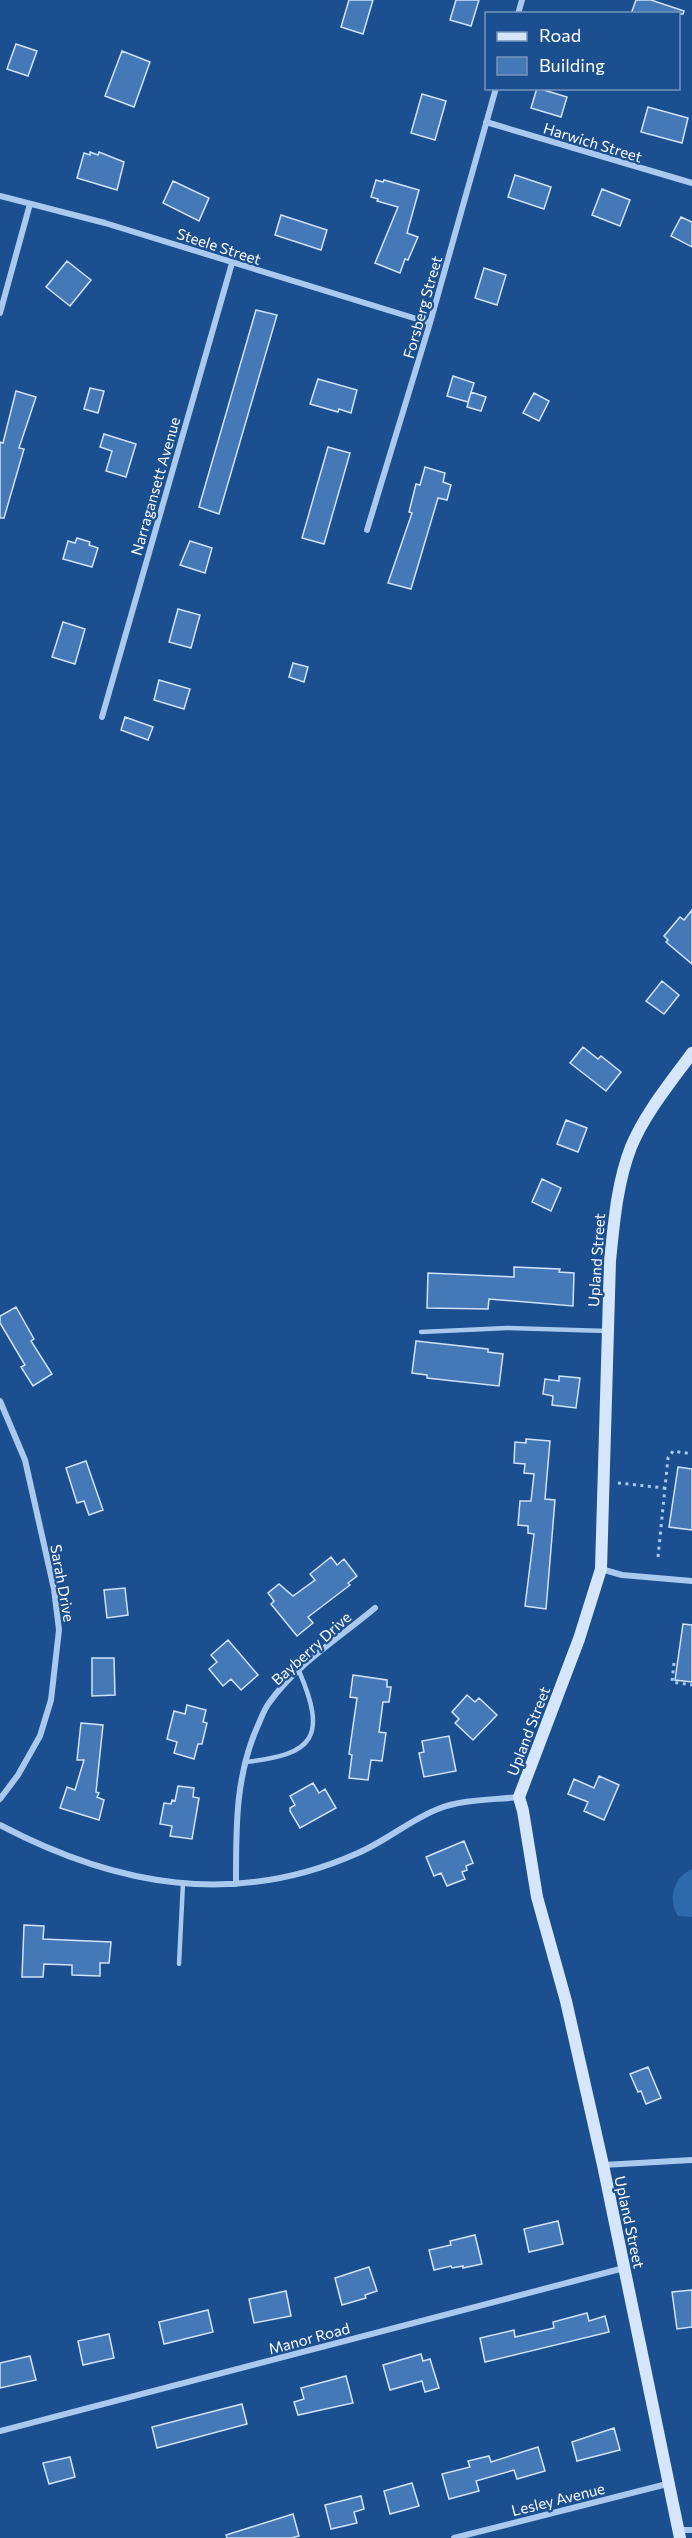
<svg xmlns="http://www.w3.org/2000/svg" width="692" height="2538" viewBox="0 0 692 2538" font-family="Commissioner,sans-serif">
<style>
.green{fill:#2e69ad}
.building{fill:#4478b7;stroke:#cfe3fa;stroke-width:1.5}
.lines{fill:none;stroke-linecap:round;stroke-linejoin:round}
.path{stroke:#a9c9ee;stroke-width:3;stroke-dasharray:3 4.5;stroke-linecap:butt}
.lane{stroke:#a9c9ee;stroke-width:4.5}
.street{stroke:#a9c9ee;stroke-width:6}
.secondary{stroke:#d6e6fa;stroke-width:12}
.labels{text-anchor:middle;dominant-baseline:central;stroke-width:4.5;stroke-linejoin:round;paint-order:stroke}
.street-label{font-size:15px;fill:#fff;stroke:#1b4f8f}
</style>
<rect width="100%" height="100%" fill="#1b4f8f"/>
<path class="green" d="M692,1869V1917L678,1916C667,1898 674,1877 692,1869Z"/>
<path class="building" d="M349,0H373L363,34L341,27Z
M456,0H479L471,26L450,20Z
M636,0H651L684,11L683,14H631Z
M16,44L37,51L28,76L7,69Z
M122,51L150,62L134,107L105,96Z
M537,88L567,97L561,117L531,108Z
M422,94L446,101L435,140L411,133Z
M648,107L688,118L682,143L641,132Z
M90,152L98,155L99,152L124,162L117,190L77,178L84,153L90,155Z
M515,175L551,187L544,209L508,197Z
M376,180L383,182L384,180L419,190L407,233L418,237L408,260L405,259L400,273L375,263L398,207L377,201L378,199L371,197Z
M173,181L209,198L199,221L163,203Z
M602,189L630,200L620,226L592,215Z
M281,215L327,230L321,250L275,235Z
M681,217L692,222V247L671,236Z
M67,261L91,280L70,306L46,287Z
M484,268L506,275L497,305L475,298Z
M256,310L277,315L219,514L199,507Z
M453,376L474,383L468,402L447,396Z
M318,379L357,390L351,413L339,409L338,412L310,404Z
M90,388L104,391L98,413L84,409Z
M16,391L36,397L19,448L24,449L4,518H0V442L3,443Z
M471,392L486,397L481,411L467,407Z
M534,393L549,401L539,421L523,413Z
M104,434L136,444L126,477L106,471L112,451L100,447Z
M328,447L350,453L324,544L302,538Z
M425,467L445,473L443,482L451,485L447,500L438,498L411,589L388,583L412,513L409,512L416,484L420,485Z
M77,538L90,542L89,545L98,548L92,567L63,559L68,541L75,543Z
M190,541L212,548L205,573L180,565Z
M178,609L200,615L191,648L169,642Z
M63,622L85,629L75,664L52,657Z
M293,663L308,667L304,682L289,677Z
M159,680L190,689L184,709L154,700Z
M125,717L153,727L148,740L121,730Z
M692,910V964L666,942L668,940L664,936L680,917L684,920Z
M662,981L679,995L664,1014L646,1001Z
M583,1047L598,1059L601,1056L621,1072L606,1091L570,1063Z
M566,1120L587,1128L578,1152L557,1144Z
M542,1179L561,1188L551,1211L532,1202Z
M514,1267L560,1269L559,1272L574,1273L573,1306L489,1299L488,1309L427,1308L428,1273L514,1277Z
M16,1307L34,1339L31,1341L52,1374L33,1386L21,1367L25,1365L0,1323V1316Z
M416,1341L488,1349V1352L503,1354L499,1386L427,1378V1375L412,1373Z
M559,1376L580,1378L576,1408L552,1405L553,1396L543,1394L545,1379L559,1381Z
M526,1439L550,1441L545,1499L555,1500L546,1609L525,1606L534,1534L528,1533V1526L518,1525L520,1501H531L534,1474L524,1473L525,1464L514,1463L515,1442L526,1443Z
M86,1461L103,1510L89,1515L84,1501L77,1503L66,1468Z
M678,1467L692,1469V1530L669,1527Z
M331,1557L337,1565L344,1559L357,1576L348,1583L350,1585L308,1617L313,1623L297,1636L271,1604L274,1601L268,1593L279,1584L293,1596L315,1580L310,1574Z
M125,1588L128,1615L107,1618L104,1590Z
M683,1624L692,1625V1682L675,1680Z
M228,1640L258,1675L241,1690L231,1679L223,1686L209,1669L217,1662L211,1655Z
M92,1658H114L115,1695L92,1696Z
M353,1675L387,1680V1687H391L389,1702H383L379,1732L386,1733L382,1761L371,1760L368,1780L349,1778L352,1755L349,1754L357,1698L350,1697Z
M467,1695L475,1702L479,1698L497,1715L473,1740L455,1723L459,1719L452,1712Z
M187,1705L206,1710L203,1722L207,1723L202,1744H198L194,1759L174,1753L177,1742L167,1739L174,1711L185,1714Z
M81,1723L103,1725L96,1792L99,1793L97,1797L104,1800L99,1820L60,1808L67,1787L75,1790L84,1760H77Z
M449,1736L456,1771L424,1777L419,1753L424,1752L422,1741Z
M599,1776L619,1785L604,1820L584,1811L588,1802L568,1794L574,1779L594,1788Z
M313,1783L319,1793L325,1789L336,1808L300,1828L290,1811V1808L295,1805L290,1796Z
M178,1786L194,1788L193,1797L199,1798L192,1839L170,1836L172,1826L160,1824L164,1803L171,1804L172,1800L175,1801Z
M464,1841L473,1863L466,1866L467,1870L462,1872L465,1879L447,1886L441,1873L434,1876L426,1857Z
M24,1925L44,1926L43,1939L111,1942L109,1963H100V1976L72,1975V1965L44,1964L43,1977H22Z
M648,2067L661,2098L646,2104L641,2091L638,2092L630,2074Z
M558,2221L563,2244L529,2252L524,2229Z
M475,2235L482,2264L463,2268V2266L452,2268L451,2266L434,2270L429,2250L451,2245L450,2241Z
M369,2267L377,2291L365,2295L366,2298L342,2305L335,2278Z
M692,2290V2327L677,2329L672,2292Z
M286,2291L291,2316L254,2323L249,2299Z
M208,2310L213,2332L164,2344L159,2322Z
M587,2313L589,2321L605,2316L609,2332L485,2362L480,2338L514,2330L515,2337L554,2328L553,2322Z
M109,2334L114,2358L83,2365L78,2341Z
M421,2354L423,2361L430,2359L439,2388L425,2392L422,2381L390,2390L383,2365Z
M30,2356L36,2380L0,2388V2363Z
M346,2376L353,2403L298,2415L294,2402L304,2399L301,2388Z
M242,2404L247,2424L157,2448L152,2427Z
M614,2428L620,2450L577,2461L572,2442Z
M538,2447L545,2471L517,2479L514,2470L476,2481L479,2491L449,2499L442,2474L470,2467L468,2461L489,2456L491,2462Z
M70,2457L75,2477L49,2484L43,2463Z
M412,2483L419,2506L390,2514L384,2491Z
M361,2496L364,2509L354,2512L357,2523L331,2529L325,2505Z
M293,2514L299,2536L291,2538H227L226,2535Z"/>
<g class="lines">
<path class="path" d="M618,1483L665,1488
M658,1557L668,1458L673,1451L692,1454
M674,1663L672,1682L692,1685"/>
<path class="lane" d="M421,1332L507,1328L607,1331
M245,1762C315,1755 327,1736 299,1671
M179,1964L183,1883"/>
<path class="street" d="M518,14L522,0
M486,122L692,183
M0,196L105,223L430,323
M0,313L30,204
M367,530L430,323L496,88
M102,717L232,263
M0,1401L25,1460L54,1589L59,1630L51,1700L40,1736L18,1775L0,1799
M601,1569L622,1575L692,1581
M0,1825C116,1886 235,1908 358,1853C386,1841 410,1820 438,1809C462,1799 493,1800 519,1797
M236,1884C236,1828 235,1775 259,1723C262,1716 265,1708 269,1703C296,1665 339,1638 375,1608
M603,2165L692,2160
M0,2431L624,2268
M679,2530H692
M454,2538L667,2484"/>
<path class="secondary" d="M680,2538L603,2165L566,2001L537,1897L523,1811L519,1797L579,1639L601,1569L610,1261C614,1222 617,1183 631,1147C645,1113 671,1082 692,1053"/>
</g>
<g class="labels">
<g class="street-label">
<text transform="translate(593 142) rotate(17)">Harwich Street</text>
<text transform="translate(219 246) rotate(18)">Steele Street</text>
<text transform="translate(422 307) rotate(-74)">Forsberg Street</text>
<text transform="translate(155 486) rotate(-74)">Narragansett Avenue</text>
<text transform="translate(596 1260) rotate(-86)">Upland Street</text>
<text transform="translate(63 1583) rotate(80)">Sarah Drive</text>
<text transform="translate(311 1648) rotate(-42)">Bayberry Drive</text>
<text transform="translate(528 1731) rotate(-69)">Upland Street</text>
<text transform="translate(630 2222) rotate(78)">Upland Street</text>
<text transform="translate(309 2338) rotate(-15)">Manor Road</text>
<text transform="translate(558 2499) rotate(-14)">Lesley Avenue</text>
</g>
</g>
<rect x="485" y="12" width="195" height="78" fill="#1b4f8f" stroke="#7695bc" stroke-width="1.5"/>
<rect x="497" y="32" width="30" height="9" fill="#d6e6fa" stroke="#7695bc" stroke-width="1.5"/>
<text x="539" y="42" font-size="18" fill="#ffffff">Road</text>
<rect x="497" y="57" width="30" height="18" fill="#4478b7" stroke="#7695bc" stroke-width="1.5"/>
<text x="539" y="72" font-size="18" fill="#ffffff">Building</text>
</svg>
